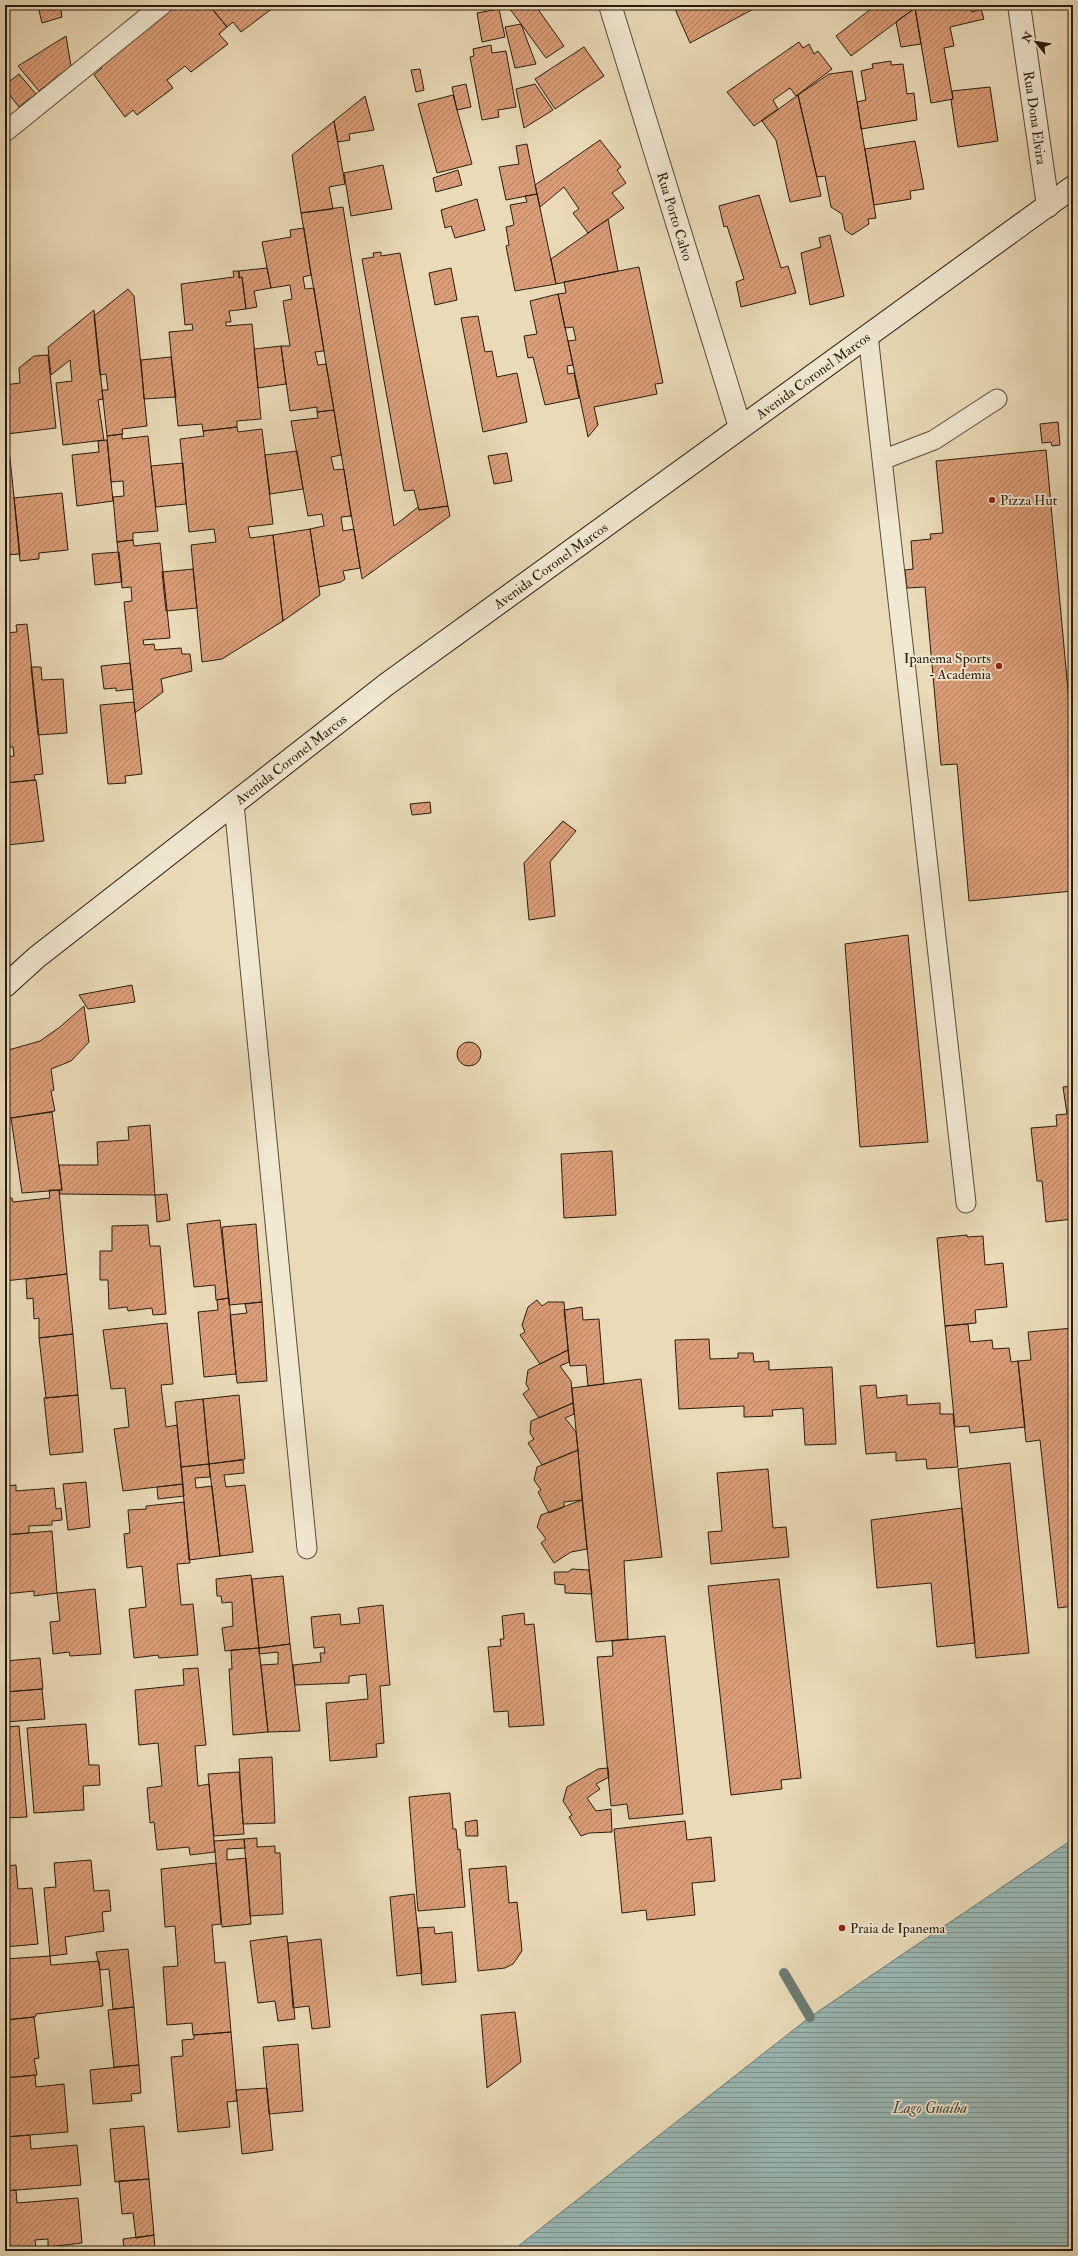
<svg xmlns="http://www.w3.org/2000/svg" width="1078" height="2256" viewBox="0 0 1078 2256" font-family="'IM FELL Double Pica',serif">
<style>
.water{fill:url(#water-rules);stroke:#6c7b73}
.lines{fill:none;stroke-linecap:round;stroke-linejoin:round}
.stream{stroke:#6c7b73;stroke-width:10}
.building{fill:url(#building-hatch);stroke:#281d0f}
.lane-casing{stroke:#584c39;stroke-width:21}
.street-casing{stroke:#584c39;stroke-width:24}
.secondary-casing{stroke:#281d0f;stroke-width:24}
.lane{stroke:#f1e8d1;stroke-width:19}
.street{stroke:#f1e8d1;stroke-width:22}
.secondary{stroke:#f1e8d1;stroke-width:22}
.poi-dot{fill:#8f2418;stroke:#f1e8d1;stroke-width:1.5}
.labels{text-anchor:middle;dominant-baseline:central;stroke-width:3.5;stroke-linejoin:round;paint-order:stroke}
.street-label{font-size:14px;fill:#281d0f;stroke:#f1e8d1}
.poi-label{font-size:14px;fill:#281d0f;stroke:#f1e8d1;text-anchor:start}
.water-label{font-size:15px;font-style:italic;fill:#4a4c41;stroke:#f1e8d1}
</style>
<defs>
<pattern id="water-rules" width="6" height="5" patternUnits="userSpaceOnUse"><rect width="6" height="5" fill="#9ab9b6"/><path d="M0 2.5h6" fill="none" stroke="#7e9692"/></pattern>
<pattern id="building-hatch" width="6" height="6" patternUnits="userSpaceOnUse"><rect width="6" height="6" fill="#dc9e78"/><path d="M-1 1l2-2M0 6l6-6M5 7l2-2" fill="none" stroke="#b28061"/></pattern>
</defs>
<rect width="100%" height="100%" fill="#eadbb8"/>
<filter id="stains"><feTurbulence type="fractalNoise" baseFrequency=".005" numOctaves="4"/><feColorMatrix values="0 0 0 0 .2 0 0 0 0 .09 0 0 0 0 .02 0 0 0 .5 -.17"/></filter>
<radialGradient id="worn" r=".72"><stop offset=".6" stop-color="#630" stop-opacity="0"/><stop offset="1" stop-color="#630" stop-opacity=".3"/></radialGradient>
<path class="water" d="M1073,1839V2251H512L810,2017Z"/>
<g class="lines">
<path class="stream" d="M784,1973L810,2017"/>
</g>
<path class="building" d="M27,5H60L62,17L42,23L38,6L29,9Z
M178,5H209L227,27L219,34L228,44L191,72L185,66L167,80L173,88L137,115L133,110L125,117L94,75L102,68L99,65Z
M209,5H277L241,32L233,22L227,27Z
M507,5H535L564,46L546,58Z
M683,5H761L690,43L675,9Z
M876,5H919L851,56L836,36Z
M919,5H971L972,12L981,9L984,19L950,27L954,46L944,48L953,99L931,103L915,8Z
M915,8L921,44L901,47L896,22Z
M499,9L505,37L482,42L477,13Z
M521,24L536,64L515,68L505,27Z
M66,36L71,66L39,91L18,66Z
M799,42L803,48L809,44L814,54L818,51L832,69L796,96L790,88L773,100L778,109L754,126L727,92Z
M491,45L492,53L506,51L516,107L498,110L499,117L482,120L470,57L474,56L473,49Z
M584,47L604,76L555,109L535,79Z
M891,61V65L903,64L907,94L914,93L917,120L861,129L857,102L866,100L861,71L873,68L872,64Z
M420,69L424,90L416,92L411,70Z
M852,71L876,218L868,219L869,224L852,235L845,230L842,214L831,207L825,176L817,177L798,95L829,74Z
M19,74L36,94L19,107L5,89V85Z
M466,84L471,107L457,110L452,87Z
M535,84L553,110L524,128L516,89Z
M990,87L998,141L958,147L951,100L953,99L952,91Z
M453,95L472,164L437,173L418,104Z
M798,95L821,196L790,202L776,140L762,121Z
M365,96L374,130L349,134L350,140L338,142L334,121Z
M334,121L345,184L329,187L333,209L301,213L292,155Z
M600,140L621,167L617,170L626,183L612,193L624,208L588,233L573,213L579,209L564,187L540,207L535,185Z
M915,141L924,189L910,191L911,199L874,205L865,149Z
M527,144L537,194L506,200L499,167L519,164L516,146Z
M383,165L392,209L351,216L344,173Z
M458,170L462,185L436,192L433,178Z
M537,194L556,284L515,291L506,246L509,245L506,227L514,225L510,205L527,202L525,196Z
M759,195L781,268L788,266L796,293L741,307L736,282L744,279L727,226L724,227L719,206Z
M477,199L485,230L455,238L451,226L445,228L441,210Z
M343,207L394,526L418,507L419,510L448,506L450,516L362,579L301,213Z
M608,219L618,271L556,284L551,259Z
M304,228L311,275L303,277L305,289L314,288L324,351L315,352L318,365L326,364L334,410L317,412V407L290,411L281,346H290L283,301L292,299L290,285L271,288L262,242L291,237L290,230Z
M830,235L844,296L810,305L801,253L821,247L819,238Z
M381,252V256L400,253L448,506L419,510L414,490L404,491L362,259L374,257L373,253Z
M639,267L663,383L655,384L657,394L594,407L598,425L588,437L568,341L576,340L573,327L565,328L558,294L566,293L564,282Z
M267,268L271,288L254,291L257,307L246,309L242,277L239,278V271Z
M451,268L457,300L435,305L429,273Z
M233,271H239V278L242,277L246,309L229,311L231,322H226V326L252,324L261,419L237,421V427L203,431L202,424L178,426L169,332L193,330L192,324L185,325L181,284L234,277Z
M128,289L134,296L147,426L122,429L123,434L107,436L102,390H108L106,374L100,375L94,316Z
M558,294L573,365L567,366L568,374L574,373L579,398L545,405L533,357L528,358L524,336L537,334L530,301Z
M94,310L103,399L98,400L104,440L63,445L56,383L72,381L70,360L51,375L48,347Z
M478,316L485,352L492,351L497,377L517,373L527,422L483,432L461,318Z
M281,346L286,384L258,388L254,349Z
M48,355L56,428L7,434L5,385L20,383L19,368L34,356Z
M171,357L176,397L144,399L141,360Z
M334,410L341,455L331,457L334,470L344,469L351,516L341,517L343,531L354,529L360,568L343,571L345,579L341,582L319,587L310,529L324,526L322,514L308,516L291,421L318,418L317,412Z
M1058,422L1060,445L1052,446L1051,442L1042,443L1040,424Z
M237,427L238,432L262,429L273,524L248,527L250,538L273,535L283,621L222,659L202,662L191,545L216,542L214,529L189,532L180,439L204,436L203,431Z
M5,430H7L20,554L5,555Z
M122,434V439L148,436L158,531L133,533V540L117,542L113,497L124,496L123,481L111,482L107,436Z
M107,440L113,501L77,506L72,455L99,452L98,441Z
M1046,450L1073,745V891L969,901L957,764L941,765L925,587L907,588L905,570L913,569L911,541L931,539L930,534L943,533L936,461Z
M297,451L303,489L270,494L265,455Z
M507,453L512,481L494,484L488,456Z
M183,463L186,504L156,507L151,466Z
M62,493L68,550L39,553V559L20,561L14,498Z
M310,529L320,595L283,621L273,535Z
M133,540L134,546L160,543L170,638L143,640L144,645L154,644L155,650L181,648L182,654H190L192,671L161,679L163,692L135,713L124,602L132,601L131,587L122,588L117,542Z
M119,552L122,582L95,585L92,554Z
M193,569L197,608L166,611L162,572Z
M27,624L43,774L34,775L35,780L5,783V757L14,756L13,747H10L5,696V633L17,632L16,625Z
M130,663L133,689L116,691V688L104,689L101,666Z
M31,667H41L42,680L63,679L67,733L38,735Z
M134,702L142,774L125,776L126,783L108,784L100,705Z
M36,780L44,841L8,845L5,816V783Z
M430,802L431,813L412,815L410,804Z
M563,821L576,831L550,862L555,916L529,920L524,863Z
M908,935L928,1142L860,1147L845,944Z
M132,985L135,1002L88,1009L79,995Z
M84,1006L89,1042L71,1061L51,1069L54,1090L51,1091L55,1111L5,1119V1051L40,1041L60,1027Z
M457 1054a12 12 0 1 1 24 0a12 12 0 1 1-24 0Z
M1073,1086V1219L1046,1222L1042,1181H1037L1031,1128L1057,1126L1056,1115L1067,1114L1063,1087Z
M52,1112L62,1190L22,1193L11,1118Z
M150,1125L155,1195L60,1194L59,1190H62L59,1165H98L97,1142L129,1140L128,1127Z
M612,1151L616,1215L564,1218L561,1154Z
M49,1190H59L67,1274L5,1281V1199L12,1198L13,1202L50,1198Z
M167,1194L170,1220L157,1222L155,1195Z
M220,1220L229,1298L216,1300L215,1285L194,1287L187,1224Z
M256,1224L262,1302L229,1305L222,1227Z
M148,1225L150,1246H160L166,1314L153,1315L152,1308L128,1311L127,1307L109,1309L108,1280H100V1251H112V1226Z
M967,1235V1237L983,1236L985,1265L1003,1263L1007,1307L975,1310L976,1323L945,1326L937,1238Z
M67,1274L73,1334L39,1338V1318L34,1319L33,1298L27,1299L26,1279Z
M229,1298L236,1374L204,1377L198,1312L218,1310L217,1300Z
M537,1300L542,1306L548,1302H564L568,1350L540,1364L520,1335L525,1332L522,1325L528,1307Z
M262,1302L267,1381L237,1383L230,1315L247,1313L245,1304Z
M582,1307L583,1320L599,1319L604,1384L588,1386L586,1365L570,1366L564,1310Z
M167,1323L173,1384L161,1385L166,1427L177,1425L183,1484L123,1491L114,1429L129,1427L125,1388L111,1389L103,1330Z
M968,1324L970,1342L992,1340L993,1349L1009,1348L1011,1362L1018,1361L1025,1427L970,1433L969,1426L955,1427L945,1326Z
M1073,1328V1606L1058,1608L1040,1440L1026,1442L1018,1361L1031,1360L1028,1332Z
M73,1334L78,1395L46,1398L39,1338Z
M709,1339L710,1359L738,1358V1353H753L754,1362L769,1361V1370L832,1367L836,1444L805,1445L803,1408L772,1410L773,1416L744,1417V1406L679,1409L675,1340Z
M568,1350L569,1362L560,1366L571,1381L573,1403L539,1418L523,1394L529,1389L526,1384L528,1370Z
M641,1379L662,1557L624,1561L628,1639L596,1642L572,1388Z
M876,1385L877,1398L907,1395V1405L940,1403V1414H953L958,1467L927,1469L926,1459L896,1461V1452L866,1454L860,1386Z
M78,1395L83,1452L50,1455L44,1398Z
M239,1395L245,1459L209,1464L203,1399Z
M203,1399L209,1464L181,1467L175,1402Z
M573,1403L574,1414L565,1418L576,1432L578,1450L542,1465L528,1443L534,1439L530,1433L531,1421Z
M578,1450L582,1500L564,1502V1507L549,1513L538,1492L541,1490L534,1480L537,1467Z
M243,1460L244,1473L224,1475L226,1487L245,1485L253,1552L220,1556L209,1464Z
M1010,1463L1029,1653L976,1658L958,1469Z
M209,1464L210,1477L195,1478L196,1488L212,1486L220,1556L189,1560L181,1467Z
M768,1469L773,1528L786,1527L789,1557L711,1564L708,1532L722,1531L717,1473Z
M86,1482L90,1527L68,1530L63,1484Z
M183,1484L184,1496L158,1499L157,1487Z
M16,1485V1491L54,1488L56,1509L61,1508L62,1520L52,1521V1525L29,1526V1533L5,1535V1486Z
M582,1500L587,1549L571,1552L554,1563L541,1543L546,1539L537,1527L541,1515Z
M184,1502L190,1563L177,1564L181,1605L193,1604L198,1655L159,1658L158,1655L134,1658L129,1609L146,1607L142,1566L127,1568L124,1534L130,1533L128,1510L146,1509V1506Z
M962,1508L975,1643L937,1647L931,1583L877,1588L871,1520Z
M52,1531L57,1593L34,1596V1591L5,1594V1535Z
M572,1569L589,1570L592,1594L565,1593V1585L555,1584L554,1572H568Z
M251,1575L259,1648L225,1651L222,1628L233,1626L232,1602L222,1603L221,1596H217L216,1579Z
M283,1576L290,1644L259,1648L252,1579Z
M779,1579L801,1778L781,1780L782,1789L731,1795L708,1586Z
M95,1589L101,1654L70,1656L69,1652L53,1654L50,1622L60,1621L57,1593Z
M383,1605L390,1685L380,1686L384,1743L376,1744L377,1757L330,1761L326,1703L368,1699L366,1674L349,1676V1683L295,1685L293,1665L321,1662L320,1653H325L324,1647L314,1648L311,1617L340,1614L341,1625L360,1623L358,1608Z
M524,1613L525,1625L534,1624L544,1725L509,1727L508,1711L494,1712L488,1647L501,1646L500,1639H504L502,1616Z
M665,1636L683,1814L629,1819L627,1804L611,1806L597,1657L613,1656L612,1641Z
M290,1644L300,1731L268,1732L261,1665L278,1664V1652L259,1654V1648Z
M259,1648L268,1732L233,1735L229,1669H232L231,1650Z
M40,1658L43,1689L5,1692V1661Z
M198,1668L206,1745L195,1746L198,1786L209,1784L215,1852L190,1855L189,1847L157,1850L154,1822L150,1823L147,1788L162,1786L158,1743L139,1745L135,1690L184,1685L183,1669Z
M42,1689L45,1719L5,1722V1692Z
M86,1724L89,1765H99L100,1785L83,1786L84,1810L34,1813L27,1728Z
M19,1726L27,1817L5,1818V1727Z
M272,1757L275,1823L243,1824L239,1759Z
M608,1768L609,1777L596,1784L600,1789L587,1798L596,1811L611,1809L612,1832L589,1833L581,1836L569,1817L572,1815L563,1801L567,1787L598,1769Z
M239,1772L244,1834L214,1836L208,1774Z
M450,1793L453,1829H456L458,1850L460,1849L465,1907L418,1911L409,1797Z
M477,1820L478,1836H466L465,1822Z
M685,1821L687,1840L711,1837L715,1881L692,1883L695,1915L647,1920L646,1910L622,1913L614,1829Z
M257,1838V1847L275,1846V1853H280L283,1914L250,1916L244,1839Z
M244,1839L245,1848L227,1849V1860L246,1858L251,1924L222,1927L214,1841Z
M91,1860L94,1891L109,1890L111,1911L102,1912L104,1931L65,1937L67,1954L50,1956L44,1888L56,1887L54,1863Z
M216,1863L221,1924L212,1925L215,1963L225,1962L231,2032L193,2035L192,2023L167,2025L163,1967L178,1966L175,1926L165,1927L161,1869Z
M16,1865L18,1889L32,1888L38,1944L5,1947V1866Z
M506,1866L509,1903L517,1902L522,1951L513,1964L505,1968L478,1971L469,1869Z
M414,1894L422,1973L397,1976L390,1897Z
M434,1927L435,1934L452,1932L456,1982L422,1985L418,1928Z
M287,1936L295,2019L278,2021L275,2001L258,2003L250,1941Z
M321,1939L330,2027L312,2029L309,2006L293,2008L288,1943Z
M128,1949L134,2007L113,2009L109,1969L100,1970L96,1952Z
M50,1956L51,1965L99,1961L103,2006L36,2014V2016L34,2017L5,2020V1959Z
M134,2007L139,2065L114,2067L108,2010Z
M515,2012L521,2062L487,2088L481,2015Z
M34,2017L39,2058L34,2059L37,2075L5,2078V2020Z
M231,2032L237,2101L227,2102L230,2127L178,2132L171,2057L183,2056L182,2040L194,2039V2035Z
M298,2044L303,2111L269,2114L263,2047Z
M139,2065L141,2093L131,2094L132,2101L93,2104L90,2070Z
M35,2075L36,2087L64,2084L68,2132L5,2137V2078Z
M267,2088L273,2150L242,2154L236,2090Z
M144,2126L149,2179L115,2182L110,2129Z
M30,2135L31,2149L77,2145L81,2185L5,2191V2137Z
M149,2179L154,2235L136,2238L133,2213L122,2214L119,2181Z
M16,2190L17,2203L78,2198L82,2243L48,2247V2239L35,2240L36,2248L5,2251V2191Z
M154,2235L155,2251H124L123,2239Z"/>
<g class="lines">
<g class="lane-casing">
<path id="lane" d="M5,132L162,5
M868,335L966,1203
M882,460L934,440L997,399
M234,804L307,1549"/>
</g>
<g class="street-casing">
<g id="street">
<path id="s1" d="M610,5L740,427"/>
<path id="s2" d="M1019,5L1048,206"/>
</g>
</g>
<g class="secondary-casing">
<g id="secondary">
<path id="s3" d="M5,986L37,957L387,684L1073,187"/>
</g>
</g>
<use href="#lane" class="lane"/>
<use href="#street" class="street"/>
<use href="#secondary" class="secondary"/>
</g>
<g class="poi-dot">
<circle cx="992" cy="500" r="4"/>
<circle cx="999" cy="666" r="4"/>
<circle cx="842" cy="1928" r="4"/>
</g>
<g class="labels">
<g class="street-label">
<text stroke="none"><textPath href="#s2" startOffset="114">Rua Dona Elvira</textPath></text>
<text stroke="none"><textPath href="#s1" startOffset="221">Rua Porto Calvo</textPath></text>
<text stroke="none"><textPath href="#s3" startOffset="1013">Avenida Coronel Marcos</textPath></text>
<text stroke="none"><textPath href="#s3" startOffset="689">Avenida Coronel Marcos</textPath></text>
<text stroke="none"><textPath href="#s3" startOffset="365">Avenida Coronel Marcos</textPath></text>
</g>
<g class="poi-label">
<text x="1000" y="500">Pizza Hut</text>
<text x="991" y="658" text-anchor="end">Ipanema Sports<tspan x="991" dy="16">- Academia</tspan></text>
<text x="850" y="1928">Praia de Ipanema</text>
</g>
<g class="water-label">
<text x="930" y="2108">Lago Guaíba</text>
</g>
</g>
<rect width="1078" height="2256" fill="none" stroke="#eadbb8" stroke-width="20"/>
<rect x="6" y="6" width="1066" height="2244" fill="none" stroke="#281d0f" stroke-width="2"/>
<rect x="10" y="10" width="1058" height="2236" fill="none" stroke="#281d0f"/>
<g transform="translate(1036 42) rotate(300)" stroke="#f1e8d1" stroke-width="3" paint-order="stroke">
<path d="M0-3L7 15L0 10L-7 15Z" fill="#281d0f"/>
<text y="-6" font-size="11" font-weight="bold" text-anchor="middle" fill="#281d0f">N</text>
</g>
<rect width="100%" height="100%" filter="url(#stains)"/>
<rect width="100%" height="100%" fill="url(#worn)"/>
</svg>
